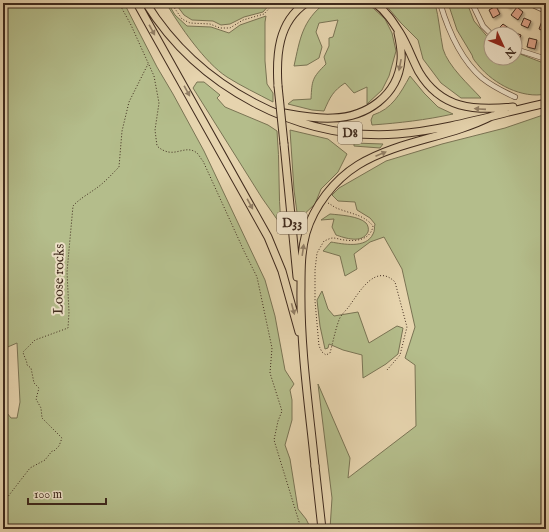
<svg xmlns="http://www.w3.org/2000/svg" width="549" height="532" viewBox="0 0 549 532" font-family="'IM FELL English',serif">
<style>
.green{fill:#b4bd8b;stroke:#7a7454}
.building{fill:#e0a58b;stroke:#3f2a1d;filter:url(#shadow)}
.lines{fill:none;stroke-linecap:round;stroke-linejoin:round}
.minor-casing{stroke:#695441;stroke-width:6}
.primary-casing{stroke:#3f2a1d;stroke-width:9}
.trunk-casing{stroke:#3f2a1d;stroke-width:9}
.path{stroke:#3f2a1d;stroke-width:1;stroke-dasharray:1 2;stroke-linecap:butt}
.minor{stroke:#efe3ca;stroke-width:4.5}
.primary{stroke:#e6d4ae;stroke-width:7}
.trunk{stroke:#e6d4ae;stroke-width:7}
.primary-bridge-casing{stroke:#3f2a1d;stroke-width:9;stroke-linecap:butt}
.primary-bridge{stroke:#e6d4ae;stroke-width:7}
.oneway{fill:#927f66}
.labels{text-anchor:middle;dominant-baseline:central;stroke-width:4;stroke-linejoin:round;paint-order:stroke}
.shield{fill:#efe3ca;stroke:#746251;stroke-width:1}
.shield-label{font-size:13px;font-weight:bold;fill:#3f2a1d}
.street-label{font-size:14px;fill:#3f2a1d;stroke:#efe3ca}
</style>
<defs>
<filter id="shadow"><feDropShadow dx="2" dy="2" stdDeviation="1" flood-color="#0004"/></filter>
</defs>
<rect width="100%" height="100%" fill="#e6d4ae"/>
<filter id="stains"><feTurbulence type="fractalNoise" baseFrequency=".005" numOctaves="4"/><feColorMatrix values="0 0 0 0 .2 0 0 0 0 .09 0 0 0 0 .02 0 0 0 .5 -.17"/></filter>
<radialGradient id="worn" r=".72"><stop offset=".6" stop-color="#630" stop-opacity="0"/><stop offset="1" stop-color="#630" stop-opacity=".3"/></radialGradient>
<path class="green" d="M3,3H124L157,67L173,94L204,151L265,280L275,316L285,370L294,384L290,390L292,400V420L285,445L290,459L298,509L306,519L311,529H3V408L11,418H17L20,402L17,343L3,349Z
M166,3H168L175,15L187,26L211,27L229,33L240,25L266,16L265,22V61L267,84L273,93V102C258,94 241,86 227,77C205,63 179,25 166,3Z
M175,3H271L263,12L244,17L230,24L221,25L213,21L192,20L184,15Z
M325,3H363L373,8L385,19L392,33L396,51L389,76L382,90L367,104V87L354,93L345,83C333,91 330,97 324,111L312,110L288,104L293,100L311,99C312,80 312,78 326,64L324,57L329,46V38L333,37L338,20L319,23L316,32L322,47L319,58L307,65L294,66C300,39 302,21 325,3Z
M384,3H435C439,18 440,34 443,49C448,66 469,85 481,98H461L441,83L423,59L418,40L401,23Z
M448,3H467L474,21L491,41V58H515V52L546,64V94C522,99 494,84 479,66C476,62 473,60 472,55L457,30Z
M410,76L424,93L438,107L453,114C426,120 399,123 372,125L371,120L373,115C392,109 400,94 410,76Z
M197,82H204L220,95L217,98L225,107L268,125L277,131C280,162 278,194 281,225L262,198L193,88Z
M546,114V529H330L332,498L318,384L350,458L348,478L416,426L415,365L405,358L415,327L402,269L384,237L370,242L354,254L357,269L345,276L340,256L323,251L331,242C343,244 366,249 373,234C375,231 374,227 375,224L370,218L357,210L355,202L338,201L332,195L339,188L386,161L442,144L505,128Z
M290,130L328,139L347,154L338,172L321,189L315,204L298,220L294,190Z
M354,143L383,144L380,148L354,146Z
M330,214C340,215 359,216 366,223C368,225 369,229 368,232C362,244 345,238 336,235L332,227L334,219L321,220Z
M322,291L328,309L334,316L358,312L369,343L397,326L403,328L398,354L386,364L363,378L362,355L343,350L329,344L328,348L325,349L320,326L317,300Z"/>
<path class="building" d="M504,3H514L509,8Z
M496,6L500,14L493,18L489,10Z
M517,7L523,12L518,20L511,15Z
M524,18L531,21L528,28L521,25Z
M542,21L546,22V32L539,29Z
M503,24L510,29L506,34L499,28Z
M513,32L521,35L518,44L515,43V34H512Z
M529,38L537,40L535,49L527,47Z"/>
<g class="lines">
<g class="minor-casing">
<path id="minor" d="M440,3C448,30 460,59 482,78C492,86 504,92 515,97
M472,3L483,26L491,34
M531,3L535,6L546,11
M515,49L546,59"/>
</g>
<g class="primary-casing">
<path id="primary" d="M137,3L268,237L282,271L299,332
M146,3C198,87 298,141 397,134C448,130 497,114 546,103
M375,3C386,11 393,22 400,33C408,46 412,59 419,72C441,109 474,111 513,107
M278,86C276,55 278,22 306,3
M284,113C300,116 317,119 333,118C366,117 398,96 401,60C402,51 400,42 398,33
M284,144L297,277
M315,466C309,407 300,347 301,287C301,269 301,251 306,233C314,206 334,180 358,165C399,140 449,138 492,116"/>
</g>
<g class="trunk-casing">
<path id="trunk" d="M315,466L322,529"/>
</g>
<path class="path" d="M119,3L131,25L154,76L159,103L155,130L157,146C174,161 184,143 197,153C199,155 201,159 203,161L244,251L257,277L272,348L270,373L282,411L278,421L274,440L300,525L299,529
M171,3L182,19L190,23L210,24L220,28H230L243,20L264,14L274,3
M328,203C332,205 335,208 339,209C352,214 364,215 373,226C371,239 357,242 345,240C341,240 337,238 333,238C330,238 327,240 324,241L317,253L315,270V301L319,346L322,352L326,355L330,353C333,342 335,331 339,320C341,314 347,310 350,305C360,291 376,263 395,282L407,327L400,355L387,370
M3,503L30,468L45,460L52,451H54L59,446L62,438L42,418L41,408L36,399L39,388L34,383L31,368L27,365C27,360 24,357 23,352L35,340L68,328L69,312L67,272L73,206C79,199 90,193 98,187C106,181 112,174 119,167L122,131L129,102L148,64
M545,529L546,527"/>
<use href="#minor" class="minor"/>
<use href="#primary" class="primary"/>
<use href="#trunk" class="trunk"/>
<g class="primary-bridge-casing">
<path id="primary-bridge" d="M278,86L284,144"/>
</g>
<use href="#primary-bridge" class="primary-bridge"/>
</g>
<defs><path id="oneway-solid" d="M-6-.8H1V-3.2L6.5 0L1 3.2V.8H-6Z"/></defs>
<g class="oneway">
<use href="#oneway-solid" transform="translate(152 30) rotate(61)"/>
<use href="#oneway-solid" transform="translate(400 65) rotate(101)"/>
<use href="#oneway-solid" transform="translate(187 91) rotate(61)"/>
<use href="#oneway-solid" transform="translate(480 109) rotate(-176)"/>
<use href="#oneway-solid" transform="translate(381 154) rotate(-23)"/>
<use href="#oneway-solid" transform="translate(250 204) rotate(61)"/>
<use href="#oneway-solid" transform="translate(303 250) rotate(-82)"/>
<use href="#oneway-solid" transform="translate(293 309) rotate(75)"/>
</g>
<g class="labels">
<g class="shield">
<rect x="338" y="122" width="24" height="22" rx="3"/>
<rect x="277" y="212" width="30" height="22" rx="3"/>
</g>
<g class="shield-label">
<text x="350" y="133">D8</text>
<text x="292" y="223">D33</text>
</g>
<g class="street-label">
<text transform="translate(59 279) rotate(-89)">Loose rocks</text>
</g>
</g>
<rect width="549" height="532" fill="none" stroke="#e6d4ae" stroke-width="16"/>
<rect x="4" y="4" width="541" height="524" fill="none" stroke="#3f2a1d" stroke-width="2"/>
<rect x="8" y="8" width="533" height="516" fill="none" stroke="#3f2a1d"/>
<g transform="translate(503 46) rotate(134)"><circle r="19" fill="#efe3ca" stroke="#a99985"/>
<path d="M0-3L7 15L0 10L-7 15Z" fill="#8f2418"/>
<text y="-6" font-size="11" font-weight="bold" text-anchor="middle" fill="#3f2a1d">N</text>
</g>
<path d="M28 498v6h78v-6" fill="none" stroke="#3f2a1d" stroke-width="2"/>
<text x="34" y="498" font-size="12" fill="#3f2a1d" stroke="#efe3ca" stroke-width="3" paint-order="stroke">100 m</text>
<rect width="100%" height="100%" filter="url(#stains)"/>
<rect width="100%" height="100%" fill="url(#worn)"/>
</svg>
